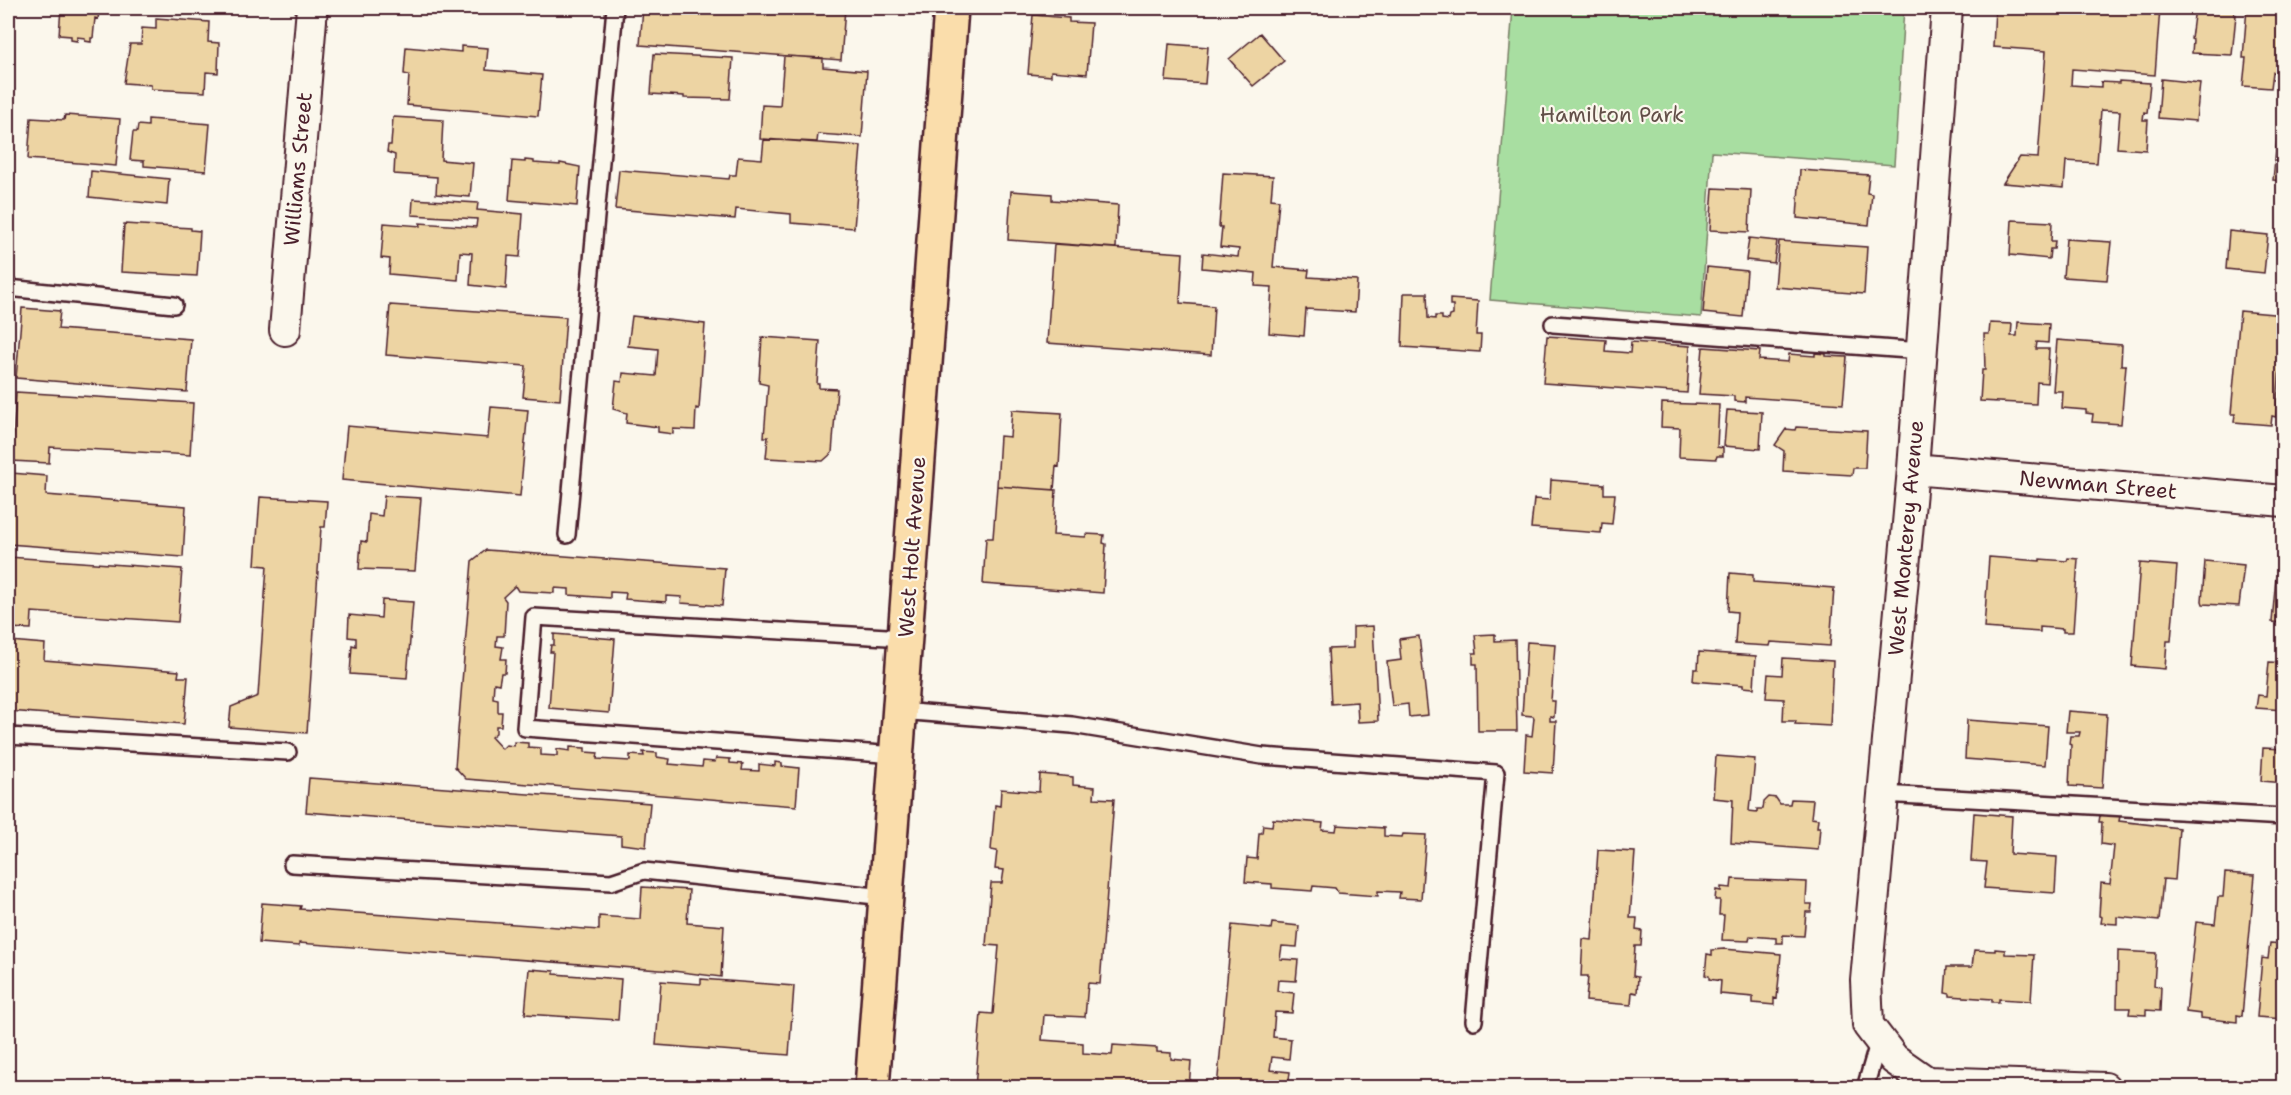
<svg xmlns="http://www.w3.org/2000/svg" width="2291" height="1095" viewBox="0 0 2291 1095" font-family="'Shantell Sans',sans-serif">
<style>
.green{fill:#a8dea1;stroke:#797e66;stroke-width:1.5}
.building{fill:#edd4a3;stroke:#4a1f2b;stroke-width:1.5}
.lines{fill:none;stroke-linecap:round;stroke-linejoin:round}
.lane-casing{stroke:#4a1f2b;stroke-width:20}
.street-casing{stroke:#4a1f2b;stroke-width:34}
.primary-casing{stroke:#4a1f2b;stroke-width:38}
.lane{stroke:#fbf7ec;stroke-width:15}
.street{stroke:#fbf7ec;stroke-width:30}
.primary{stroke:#faddab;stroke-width:33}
.labels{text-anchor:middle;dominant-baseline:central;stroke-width:4.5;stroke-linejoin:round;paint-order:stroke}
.park-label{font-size:21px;fill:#624f48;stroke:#fbf7ec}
.street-label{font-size:21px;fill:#4a1f2b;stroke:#fbf7ec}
</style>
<rect width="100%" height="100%" fill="#fbf7ec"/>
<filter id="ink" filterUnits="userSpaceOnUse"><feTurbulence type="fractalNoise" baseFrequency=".0167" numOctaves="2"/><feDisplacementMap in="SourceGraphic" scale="12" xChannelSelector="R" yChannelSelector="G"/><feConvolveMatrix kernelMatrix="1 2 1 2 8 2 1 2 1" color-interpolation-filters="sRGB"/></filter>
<g filter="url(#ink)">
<path class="green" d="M1513,8H1904L1894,165L1712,152L1701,317L1490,300Z"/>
<path class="building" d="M61,8H95L94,11H99L98,19L95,18L93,38H91V42L85,41V38L77,37V41L71,40V36L59,35Z
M171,8H204V11Z
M643,8H845L841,60L640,45Z
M1995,8H2160L2155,75L2072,69L2071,85L2101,87V82L2119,83V81L2150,83L2147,113L2144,112L2143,120H2148L2146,150L2117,148L2120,111L2101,110L2097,163L2066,161L2064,188L2003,183L2020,157L2038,158L2046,51L1993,47Z
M2195,8H2235L2234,15H2236L2232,55L2192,53L2193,40L2191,39Z
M2247,8H2284V73L2273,72L2271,88L2243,86L2246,58H2243Z
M1033,15L1069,18V22L1091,23L1087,74L1051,71V76L1028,74Z
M156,18L209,22L208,42L219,43L218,73L206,72L205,92L151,89V85L124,83L130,44H141L142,28L156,29Z
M1260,33L1284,61L1253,86L1229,59Z
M1169,44L1208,47L1205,84L1166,81Z
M461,46L488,48L486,70L542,75L538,116L407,105L409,75L404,74L406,47L461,52Z
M654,54L733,58L730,99L684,98V96L651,94Z
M784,56L823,58V67L867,71L862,137L818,134L817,142L760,139L762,105L780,106Z
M2161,79L2200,83L2196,121L2158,118Z
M65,115L120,119L116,166L28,159L31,118L64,120Z
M393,117L443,120L441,160L473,163L470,197L436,194L437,177L394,174L395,155L387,152L388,145H391Z
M148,119L210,124L206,171L144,166V161L130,160L133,132H137L138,125L148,126Z
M764,139L861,146L854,228L791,223V214L736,209L735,219L615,209L619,170L729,179L730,175H736L738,157L762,159Z
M2277,139L2284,140V181L2273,180Z
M525,160L534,161V163L560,165V163L580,167L577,206L509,200L512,161L525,162Z
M1800,170L1869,175L1867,193L1872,194L1869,225L1797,218Z
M91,171L169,179L167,205L89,197Z
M1223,173L1273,176L1271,199L1279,200L1273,267L1309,270L1308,277L1357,280L1355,312L1306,309L1304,336L1269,333L1272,287L1255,286L1256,273L1202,268L1203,253L1238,257L1239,249L1220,247L1222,227H1219Z
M1713,188L1751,190L1749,232L1710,230Z
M1011,191L1052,194V200L1118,205L1116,248L1008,240Z
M413,199L478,203L477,210L523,214L520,257L508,256L506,289L470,285L472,253L460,252L458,280L389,274L390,259L381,258L384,223L421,226L420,223L476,227L477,219L412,215Z
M2012,220L2052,222L2051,241H2055L2054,249H2050L2049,259L2010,255Z
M124,224L191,228V230L200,231L197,276L121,272Z
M2229,231L2268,235L2264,273L2226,269Z
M1749,238L1777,241L1774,263L1746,260Z
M2066,239L2111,242L2107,280L2063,277Z
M1779,241L1867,247L1864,294L1775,287Z
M1054,244L1183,253L1180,303L1214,306L1211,355L1047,343Z
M1707,267L1747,271L1743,317L1703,313Z
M1404,293H1427L1428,318L1435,319V316H1442V319L1449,320L1450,316L1453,315V305H1450V299L1478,301L1476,335H1481L1480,352L1402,347Z
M390,305L566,317L560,400L523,397L526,366L386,355Z
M22,308L60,311L58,329L191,339L187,392L16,378Z
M2240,311L2284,315L2276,417L2272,416L2271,425L2234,422L2235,414H2231Z
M632,316L705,324L699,409L696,408L695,430L673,429V434L658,432V427L626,423L627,413L613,409L616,381L622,382L623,373L656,376L658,349L628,346Z
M2018,322L2049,324L2048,343L2037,342L2036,349H2049L2047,383L2037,382L2036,404L1980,401L1982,370H1985L1984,334H1989L1990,323L2012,324L2011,336H2017Z
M1547,336L1606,340L1605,351L1630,353L1631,342L1690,346L1687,393L1543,383Z
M762,337L820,341L817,384H819V388L837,389L832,453L823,461L766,458L768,437H764L768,385L759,383Z
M2057,340L2122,345L2121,365H2126L2121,424L2092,422L2093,414L2086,413V410L2062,408L2063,391H2053Z
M1703,347L1760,351L1759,360L1788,362L1789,354L1815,356V353L1826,354V356L1847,357L1843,404L1745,397V402L1734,401V396L1699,394Z
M16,392L193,403L190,455L50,447L49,463L12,461Z
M1662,403L1719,405L1717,447L1723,448V456H1717L1716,459L1679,457L1680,428L1661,427Z
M491,407L528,410L520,496L342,480L347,426L488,438Z
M1012,410L1062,413L1059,467L1056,466L1054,490L997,486L1000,436L1010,437Z
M1727,410L1762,412L1760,449L1724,446Z
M1796,427L1867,431L1865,468H1853L1852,475L1783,471L1784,451L1775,445L1786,429L1795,430Z
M11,473L47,476L46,495L186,506L183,557L8,544Z
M1551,480L1604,484V494H1615L1612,524L1602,523L1601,533L1531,528L1534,499L1550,500Z
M997,486L1056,490L1053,535L1086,537V534L1104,535L1103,543L1106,544L1103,593L983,584L986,538H993Z
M384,496L421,498L415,571L359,569L361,541L367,542L369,514L382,516Z
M260,497L327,501L325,527H321L307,733L229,727L231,707L258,696L267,566L255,565Z
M486,550L725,568L722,606L681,603L682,597L666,596V602L625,599L626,593L610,592V598L569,595V589L554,588V593L518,591L515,586L503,597L506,601L504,636H497L496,646L503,647L501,659H506L505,673H501L499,684L494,683L493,698L498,699V712H502L501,726H496V733L491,737L502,749L506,745L514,746V742L528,743V747L541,748V755L557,756V749L570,751V747L585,748V752L598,753L597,759L630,761V755L644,756L643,752L657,753V757L670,759L669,764L702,767L703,761L715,762L716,758L730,759V763L743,764L742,770L759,771V764L775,766V762L782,763V766L799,768L796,806L466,779L455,767L472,561Z
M8,557L182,569L178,622L32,612L31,629L8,628Z
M1989,557L2040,561V559L2067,561L2068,558L2078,559L2073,632H2063V629L2040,627V632L1984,628Z
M2205,561L2244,565L2239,606L2203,604L2202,601Z
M2140,563L2177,566L2171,641H2167L2165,669L2132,666Z
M1730,573L1753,575V582L1834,588L1830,646L1771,642L1770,646L1735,644L1737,612L1728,611Z
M2276,578H2284V627H2280L2281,623L2272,622Z
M382,600L413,602L407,678L350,674L352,645L356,646V638L348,637L349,615L381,618Z
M1373,626L1378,721L1358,722L1357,702L1331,704L1328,649L1353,648V627Z
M554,634L615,639L609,713L549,708L553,652H550L551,645H554Z
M1495,634V641L1515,640L1517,731H1478L1477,664H1473V653H1477L1475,635Z
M1419,636L1428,715L1409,717L1408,704L1392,706L1387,662L1401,660L1399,639Z
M10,641L45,644L44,660L179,671L178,677H188L184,724L8,711Z
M1527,642L1555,644L1551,701H1555L1554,717L1550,716V721H1556L1553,773L1524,771L1526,735L1532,736L1534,718L1533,716L1522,715Z
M1699,652L1756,656L1754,688L1743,687V685L1693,681L1694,669H1698Z
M1783,658L1833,661L1830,726L1795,724L1796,721H1783L1784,699L1766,698L1768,674L1782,675Z
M2269,662L2284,663V710L2256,708L2258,695L2266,696Z
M2068,711L2107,714L2102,788L2069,786L2071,745L2069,744L2070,736H2079L2080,732H2066Z
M1967,720L2048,726L2045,765L1965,759Z
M2263,748L2284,749V783L2261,781Z
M1716,756L1755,759L1751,801H1750L1749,811L1757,812V809H1763L1764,802L1769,797L1776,798L1780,804H1790L1791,799L1813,800L1811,818L1818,819L1817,827H1820L1818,850L1731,843L1733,800L1713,798Z
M1040,774L1073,777V785L1095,787L1094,798L1114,799L1100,984L1088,983L1085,1017L1044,1015L1042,1040L1083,1043V1053L1112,1055L1113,1045L1157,1048V1052L1171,1053V1059L1191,1061L1189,1088H975L981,1013L993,1014L999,946L986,945L991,883H1002L1004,870L995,869L997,851L991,850L995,805L1000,806L1001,789L1039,792Z
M309,778L650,803L646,847L621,844V836L306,812Z
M2101,809L2121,811L2119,821L2179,828L2175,880L2163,879L2159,921L2117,917V924L2101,923L2102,917L2099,916L2101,883L2110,884L2114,846L2101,844L2102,822H2099Z
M1974,813L2012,816L2010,854L2057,857L2055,893L1984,888L1987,862L1971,861Z
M1273,819L1323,823L1322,830L1336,831L1337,825L1384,828V836L1402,837L1403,834L1426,835L1421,899L1399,898L1400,892L1378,891V896L1338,893L1335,888L1313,886L1312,891L1272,888V884L1245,882L1247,858L1257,859L1259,833H1262L1263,825L1272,826Z
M1598,850L1635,852L1630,918H1637L1636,930L1642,931L1641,946H1635L1633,976L1638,977L1637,993L1632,992L1631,1005L1586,1001L1588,976H1581L1583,939L1592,940Z
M2225,873L2255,875L2242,1016L2237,1015V1022L2201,1018V1014L2186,1012L2196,922L2215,924L2218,897H2223Z
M1732,879L1807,882L1806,904H1812L1811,912H1806L1804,936L1783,935V943H1776V938L1750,936L1749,941L1722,940L1724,915H1719L1720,900H1715L1716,890L1721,891V887L1731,888Z
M642,887L689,890L687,923L724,926L721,977L673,971L299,943V946L259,943L262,903L301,906L300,909L599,930V916L640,919Z
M1272,923L1299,926L1297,947L1282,946L1280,959L1298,960L1296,981L1278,980L1277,991L1294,993L1292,1013L1275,1012L1273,1037L1291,1039L1289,1059L1272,1057L1270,1070L1290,1072L1288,1088H1217L1232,925L1271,929Z
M2270,943L2284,944V1019L2257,1017L2262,958L2268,959Z
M1724,949L1781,954L1777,999L1774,998V1005L1753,1003V997L1720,994L1721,981L1709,979V976L1705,975L1707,954L1712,955V950Z
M1995,949L2005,950V954L2034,955L2031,1001L1999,999V1002H1992V999L1950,996V994L1945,993L1947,967H1972L1974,950L1995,951Z
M2118,951L2156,953L2154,986L2161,987L2160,1011L2146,1010V1015L2129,1014L2130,1008H2117Z
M529,969L554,971V974L621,979L618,1020L525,1014Z
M701,979L794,986L789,1055L656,1045L661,981L701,984Z"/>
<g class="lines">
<g class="lane-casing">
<path id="lane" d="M8,288L174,305
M1553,324L1922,351
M567,535L615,8
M900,711L1072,725L1262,756L1496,773L1474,1021
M8,736L288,752
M896,755L525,728L534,617L905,638
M1883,794L2284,817
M292,864L611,882L644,871L885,897
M1865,1088L1879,1040"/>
</g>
<g class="street-casing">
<path id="street" d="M1947,8L1913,469L1866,980L1868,1025L1894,1059L1927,1082L2105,1088
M285,330L312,8
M1913,469L2284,501"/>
</g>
<g class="primary-casing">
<path id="primary" d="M872,1088L951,8"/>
</g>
<use href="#lane" class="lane"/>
<use href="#street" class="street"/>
<use href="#primary" class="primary"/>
</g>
</g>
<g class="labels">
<g class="park-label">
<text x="1612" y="115">Hamilton Park</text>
</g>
<g class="street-label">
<text transform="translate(298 169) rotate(-85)">Williams Street</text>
<text transform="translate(2098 485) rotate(5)">Newman Street</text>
<text transform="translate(1906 538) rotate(-85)">West Monterey Avenue</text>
<text transform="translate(912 547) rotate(-86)">West Holt Avenue</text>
</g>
</g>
<rect width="2291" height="1095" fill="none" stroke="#fbf7ec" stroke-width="30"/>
<rect x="15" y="15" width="2261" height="1065" fill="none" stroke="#4a1f2b" stroke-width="2" filter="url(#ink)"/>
</svg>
